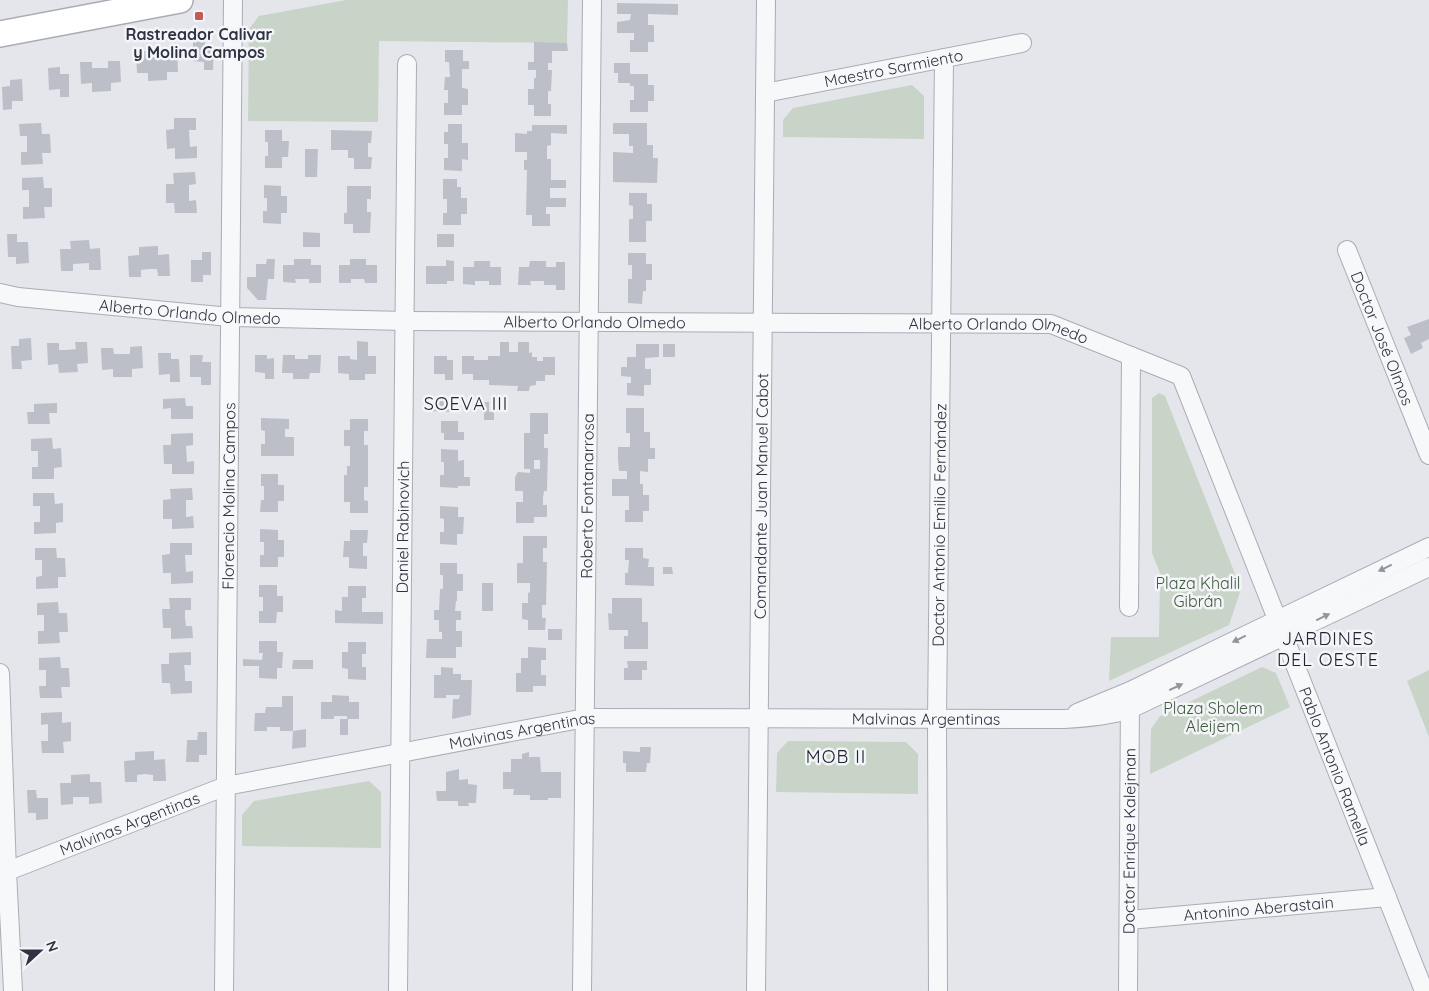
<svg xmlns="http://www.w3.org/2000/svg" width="1429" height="991" viewBox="0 0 1429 991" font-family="Quicksand,sans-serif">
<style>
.green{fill:#c8d4c7}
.building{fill:#bcbfc7;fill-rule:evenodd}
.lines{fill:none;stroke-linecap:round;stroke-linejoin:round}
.street-casing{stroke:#aaacb5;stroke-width:20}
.secondary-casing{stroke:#aaacb5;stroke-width:28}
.street{stroke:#f7f8fa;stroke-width:18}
.secondary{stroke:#fff;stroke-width:25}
.oneway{fill:#92959e}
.poi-dot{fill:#c25a58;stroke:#f4f5f8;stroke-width:2}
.labels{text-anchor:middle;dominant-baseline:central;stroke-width:5;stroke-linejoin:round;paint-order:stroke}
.poi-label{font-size:16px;font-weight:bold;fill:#2e3242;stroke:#f4f5f8}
.street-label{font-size:16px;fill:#2e3242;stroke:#f4f5f8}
.park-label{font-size:16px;fill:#3d5c3d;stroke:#f4f5f8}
.neighbourhood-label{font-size:18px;letter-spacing:1px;fill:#202333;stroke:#f4f5f8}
</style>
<rect width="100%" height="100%" fill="#e5e6eb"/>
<path class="green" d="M346,0H568L567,43L379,41L378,122L248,121L249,29L259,16Z
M912,85L924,96V139L783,137V120L793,108Z
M1159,393L1165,396L1241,589L1229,625L1109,681L1111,637H1159L1160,573L1152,553V398Z
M1262,667L1276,673L1290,707L1150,774L1151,729L1160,716Z
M1429,670V737L1407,681Z
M788,741L906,742L918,754V794L776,792L777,753Z
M369,781L381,792V848L242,846V815L254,801Z"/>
<path class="building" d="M617,3L678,4V15L648,14V25H654V42H648V52H630V40H634V33H617V22L630,20L631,14H617Z
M193,40H205V47H214L213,70H204V62L193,61Z
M534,42L567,43L568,51H552V63H548V70H552L551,91H548V104H551V116H534V105H528V89H534V78H536V70H528V62H534Z
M165,50H177L178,72H167V80L148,81V73H137L136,51H148L149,58L157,57H165Z
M445,50H463V61H469V69H462V88L468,89V105H462V115H444V103H448V90H444L445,77H450L449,62H445Z
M108,61H120L121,82L111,83V91L92,92V83L81,84L80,62H92V68H108Z
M614,63H630V74H648V85H654V101H648V112H630V100H634V86H630V83H618V73H614Z
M60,67V74H69V97H60V89L49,90L48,68Z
M22,79L23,101H12V109L3,110L2,87L10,86V80Z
M174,118H196V130H189L190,147L197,146V158L175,159V148L167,149L166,130L174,129Z
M41,123L42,134H50L51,153H42L43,164L21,165V152H27V136H20L19,124Z
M613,123H647V145H653V158H658L657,183L613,182V152L633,153V146H629V134H613Z
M448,124H462V143H468V160L462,159V171L444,170V158H448V144H444V132H448Z
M532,125H567V134L551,133V145L547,146V159H551V180H566V188H550V198H566V207H546V214H550V226H532V215H526L527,170H524V160H527V152H515V133L527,134V131H532Z
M265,130H282V141H289L288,157H282V168H265V156H268V142H265Z
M331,130L372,131L371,143H368V157H372L371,169H354V158H348V150H331Z
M305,149H318L317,177H305Z
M195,172L196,184L189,185V201L196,200L197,213H175L174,203H166V184H174L173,173Z
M43,177L44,188H52V207H44L45,218L23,219V207H29V190H22V178Z
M443,179H457V187H461V198H467V214H461V225H443V213H447V199H443Z
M264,185L281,186V196H287V213H281V224L263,223V211H267V198H264Z
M347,186H371V199H367V212H371L370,233H353V224H344V213H347Z
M629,193H647V204H652V221H646V242H629V219H633V206L629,205Z
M303,232L320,233V247H303Z
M7,234H17V242H28L29,263L16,264V257H8Z
M437,234H454V247H437Z
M89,240L90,249L100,248L101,270H89V263L73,264V271H61L60,249H71L70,241Z
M158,246V255L169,254L170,276H158L157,269H149L141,270V277H129L128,256L139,255V247Z
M202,252H211V275H203V282H191V260H202Z
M628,253H646V264H652V280H646V291H643L642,304L628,303V279H632V265H628Z
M267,259H275L274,279H268L266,300H258L247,288V277H256V264H266Z
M294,259H311V265H321V283H309V279H295L296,283L283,282V265H294Z
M350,259H366V265H377V283H365L364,279H351V283H339V265H350Z
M446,260L454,261V281H447V284H426V266H446Z
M474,261H490V267H501V285H489V281H475V285L463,284V267H474Z
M530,261H546V267H556V262H565V290H556V285H544V281H530L531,285H518L519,267H529Z
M1429,319V339L1421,343L1423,348L1411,354L1404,338L1411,335L1407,327Z
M31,338L32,360L21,361L22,369H12L11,346H19V339Z
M357,341L368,342V356H376V374H365V380H349V374L338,373V356H350V359L357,360Z
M75,342H87L88,363L77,364L78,372L59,373L58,364L48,365L47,343H59V350H67L76,349Z
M500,342H509V352H518V342H529V353L532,352V357H537V361H543V357H555V375H545V381H536V385L530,386L529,391H517L518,386L489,385V380H473V374H462V356H474V360H488V356H500Z
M636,344H659V357L645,358V369H651V385H644V396L627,395V383H631V377L621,376V367H627V357H636Z
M663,344H675V357H663Z
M142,346L143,368L132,369V377H113V369L102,370L101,348H113L114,354H130V347Z
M158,353H171V359H179L180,382H170V374L159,375Z
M190,355H203L202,362H211V385H201V377H190Z
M255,355H267V359L274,358V379H265V373L255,372Z
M283,355H295V359H308V355H321L320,373H310L309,379H293V373H282Z
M434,356H447V360H453V380H445V374H434Z
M185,398L186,406H193V419H171V408L163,409V399Z
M425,400L453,401V412L425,411Z
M481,402H489V412H494V420H484V412H481Z
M57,403V413H49L50,424H28L27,412H34V404Z
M626,408H644V432H650V448H655V459H648V472L640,471V484H643V495H649V511H643V522H625V510H629V496H612V479H627V471H619L618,459V447H630V433H626Z
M530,413H548V434H544V448H548L547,491H544L543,498V505H547V517H534V523H516V502H523V491H515V477L518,472L530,473V469H524V433H530ZM534,460H540V469H534Z
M261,418L289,419V429H285V437H294V456H261V444H265V431L261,430Z
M350,419H368V431H364V445H368V487H364V500L368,501V513H350V502H344V475H347V466H350V446H344V430H350Z
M441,421H458V432H464V440H444V433H441Z
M193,433V445L186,446L187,462L194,461V474H172V464H164L163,445H171V434Z
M52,438L53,449L61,448L62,467L54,468V479H32V467H38V451H31V439Z
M441,449L458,450V461L464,460V477H470V486H458V488L440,487V475H444V462H441Z
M261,474H278V485H284V501H278V512H260L261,500H264V486H261Z
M192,488L193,500H186V517L193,516L194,528L172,529V519H163V500L171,499L170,489Z
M33,493H54L55,504L63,503V522L56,523V533L34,534V522H40V506H33Z
M440,506L458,507V517H464L463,534H457V545L440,544V532H444V519L440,518Z
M260,529L278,530V540H284V557H278V567H260V555H264V542H260Z
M350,530H368L367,543H363V556H367V569L349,568V557H343L344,541H350Z
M523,536H547V548H543V562H547L546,605H542V618H546L545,630H528V620L522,619V603H528V593L530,592V583H517V563H523Z
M170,543H192V555H185L186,572L193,571V583L171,584V573H163L162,555L170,554Z
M35,548H56L57,558H65L66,577H58V588L36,589V577L42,576V560H35Z
M625,548H643V558L649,559L648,567H654V586L625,585V573H628L629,560H625Z
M440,563H457V574H463V591H457V601H456L455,611H461V620H456V631H462V647H456V658H426L427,639H442V632H439V620H434V610H439L440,589H443V575H440Z
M663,567H672L673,574H663Z
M482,583H493V611H482Z
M259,585H277V596H283V612H277L276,623H259V611H263V597H259Z
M348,586H366V598H362V612H383V624L335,623V610L342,611V597H348Z
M169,598H191V610H185V618L186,626H192L193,638L171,639V628H163L162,609H170Z
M612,598H642V622H648V649H624V636H628V630H609L608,613L612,614Z
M58,602L59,613H67L68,632H59L60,643L38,644V631H44V615H37V603Z
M548,629H562V640H548Z
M259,641H277V652H283L282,668H277V679L259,678V666H243V659L262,660L263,653H259Z
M348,642H366V654H362V667H366V680L348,679V669L342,668V652H348Z
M528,647L546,648V660H541V675H546V686H533V692H516V673H521V658H528Z
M191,652V665H184L185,673V681H192V693L171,694L170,683H162L161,664H169V653Z
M60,657L61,668H69L70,687H61L62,698H40L39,686H46V670H39V658Z
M293,660H313V669H292Z
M627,661H647V670H642V680H624V668H628Z
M441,667L453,668V674H461V680H472L471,715L452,719L453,699H459L460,695H446V698H434V675H441Z
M332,695L349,696V702H359V719H348V735H340V719H347V716H334V719H321V702H332Z
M282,696H293V731H280V727H267V731H254L255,713H265L266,707H282Z
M62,712V723L71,722V741L63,742L64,753H42L41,741H48V724L41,725V713Z
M306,729V747L292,749L293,731Z
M198,732H207V755H199V762H186L187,740H197Z
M640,747H651L650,763H647L646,772H626V763H623V751L640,752Z
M154,751V760L165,759L166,781H153V775L145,774L137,775V782H125L124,761L135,760V752Z
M529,752V757H540L541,772H561V798H548V800H530V795H513L514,789H503V772H511V759H522V754Z
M459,769V780L468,779V784L477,785L476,803H468L469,806H458V801H437L436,791H446V772Z
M90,774V782H101L102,803L89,804V797H73V804L61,805L60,783H71V775Z
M27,790H36L37,798H48V819L36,820V813H28Z"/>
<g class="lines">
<g class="street-casing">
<g id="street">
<path id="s1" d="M765,93L1022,43"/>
<path id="s2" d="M1347,250L1429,455"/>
<path id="s3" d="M0,293L18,297L230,317L405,321L1051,324L1181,376L1424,991"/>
<path d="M1129,607L1131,356"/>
<path d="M0,673L7,871L13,991"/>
<path d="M1077,713L1130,691L1429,547"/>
<path id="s4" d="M0,874L226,786L585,718L1064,719C1087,718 1108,716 1130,709L1429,567"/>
<path id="s5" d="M1129,920L1387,897"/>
<path id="s6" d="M224,991L233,0"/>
<path id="s7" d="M398,991L407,64"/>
<path id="s8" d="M582,991L592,0"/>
<path id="s9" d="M756,991L766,0"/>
<path id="s10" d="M938,991L937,719L944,58"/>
<path id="s11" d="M1128,991L1130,699"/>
</g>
</g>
<g class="secondary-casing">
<path id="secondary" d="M0,34L180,0"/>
</g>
<use href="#street" class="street"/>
<use href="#secondary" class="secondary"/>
</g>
<defs><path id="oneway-solid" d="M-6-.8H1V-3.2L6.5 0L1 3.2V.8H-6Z" transform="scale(1.25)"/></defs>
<g class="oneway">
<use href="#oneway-solid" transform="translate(1385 568) rotate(154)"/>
<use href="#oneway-solid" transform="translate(1323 617) rotate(-26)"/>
<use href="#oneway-solid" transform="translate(1239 639) rotate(154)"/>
<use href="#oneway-solid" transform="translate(1176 687) rotate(-25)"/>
</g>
<rect class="poi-dot" x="194" y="11" width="10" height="10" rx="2.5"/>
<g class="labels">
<g class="poi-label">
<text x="199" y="34">Rastreador Calivar<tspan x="199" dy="18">y Molina Campos</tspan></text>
</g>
<g class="street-label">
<text stroke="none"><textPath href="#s1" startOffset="131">Maestro Sarmiento</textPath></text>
<text stroke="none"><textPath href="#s3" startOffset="191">Alberto Orlando Olmedo</textPath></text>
<text stroke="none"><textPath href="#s3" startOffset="596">Alberto Orlando Olmedo</textPath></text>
<text stroke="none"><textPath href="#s3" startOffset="1001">Alberto Orlando Olmedo</textPath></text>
<text stroke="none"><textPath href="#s2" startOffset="95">Doctor José Olmos</textPath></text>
<text stroke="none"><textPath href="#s6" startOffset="495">Florencio Molina Campos</textPath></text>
<text stroke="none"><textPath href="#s8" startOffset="495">Roberto Fontanarrosa</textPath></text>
<text stroke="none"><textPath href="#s9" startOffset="495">Comandante Juan Manuel Cabot</textPath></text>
<text stroke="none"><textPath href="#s10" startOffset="466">Doctor Antonio Emilio Fernández</textPath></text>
<text stroke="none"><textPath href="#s7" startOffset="464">Daniel Rabinovich</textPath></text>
<text stroke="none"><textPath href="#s4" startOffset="949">Malvinas Argentinas</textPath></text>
<text stroke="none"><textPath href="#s4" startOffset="544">Malvinas Argentinas</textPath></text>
<text stroke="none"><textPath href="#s3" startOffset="1612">Pablo Antonio Ramella</textPath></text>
<text stroke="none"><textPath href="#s4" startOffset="139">Malvinas Argentinas</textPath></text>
<text stroke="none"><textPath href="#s11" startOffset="150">Doctor Enrique Kalejman</textPath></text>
<text stroke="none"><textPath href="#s5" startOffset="130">Antonino Aberastain</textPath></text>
</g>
<g class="park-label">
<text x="1198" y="583">Plaza Khalil<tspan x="1198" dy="18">Gibrán</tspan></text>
<text x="1213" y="708">Plaza Sholem<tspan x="1213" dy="18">Aleijem</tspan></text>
</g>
<g class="neighbourhood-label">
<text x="466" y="403">SOEVA III</text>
<text x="1328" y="638">JARDINES<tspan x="1328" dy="21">DEL OESTE</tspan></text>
<text x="836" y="756">MOB II</text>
</g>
</g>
<g transform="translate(40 951) rotate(69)" stroke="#f4f5f8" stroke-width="4" paint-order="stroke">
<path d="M0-4L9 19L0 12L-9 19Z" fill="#2e3242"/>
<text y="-8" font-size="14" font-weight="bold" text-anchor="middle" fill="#2e3242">N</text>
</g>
</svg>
